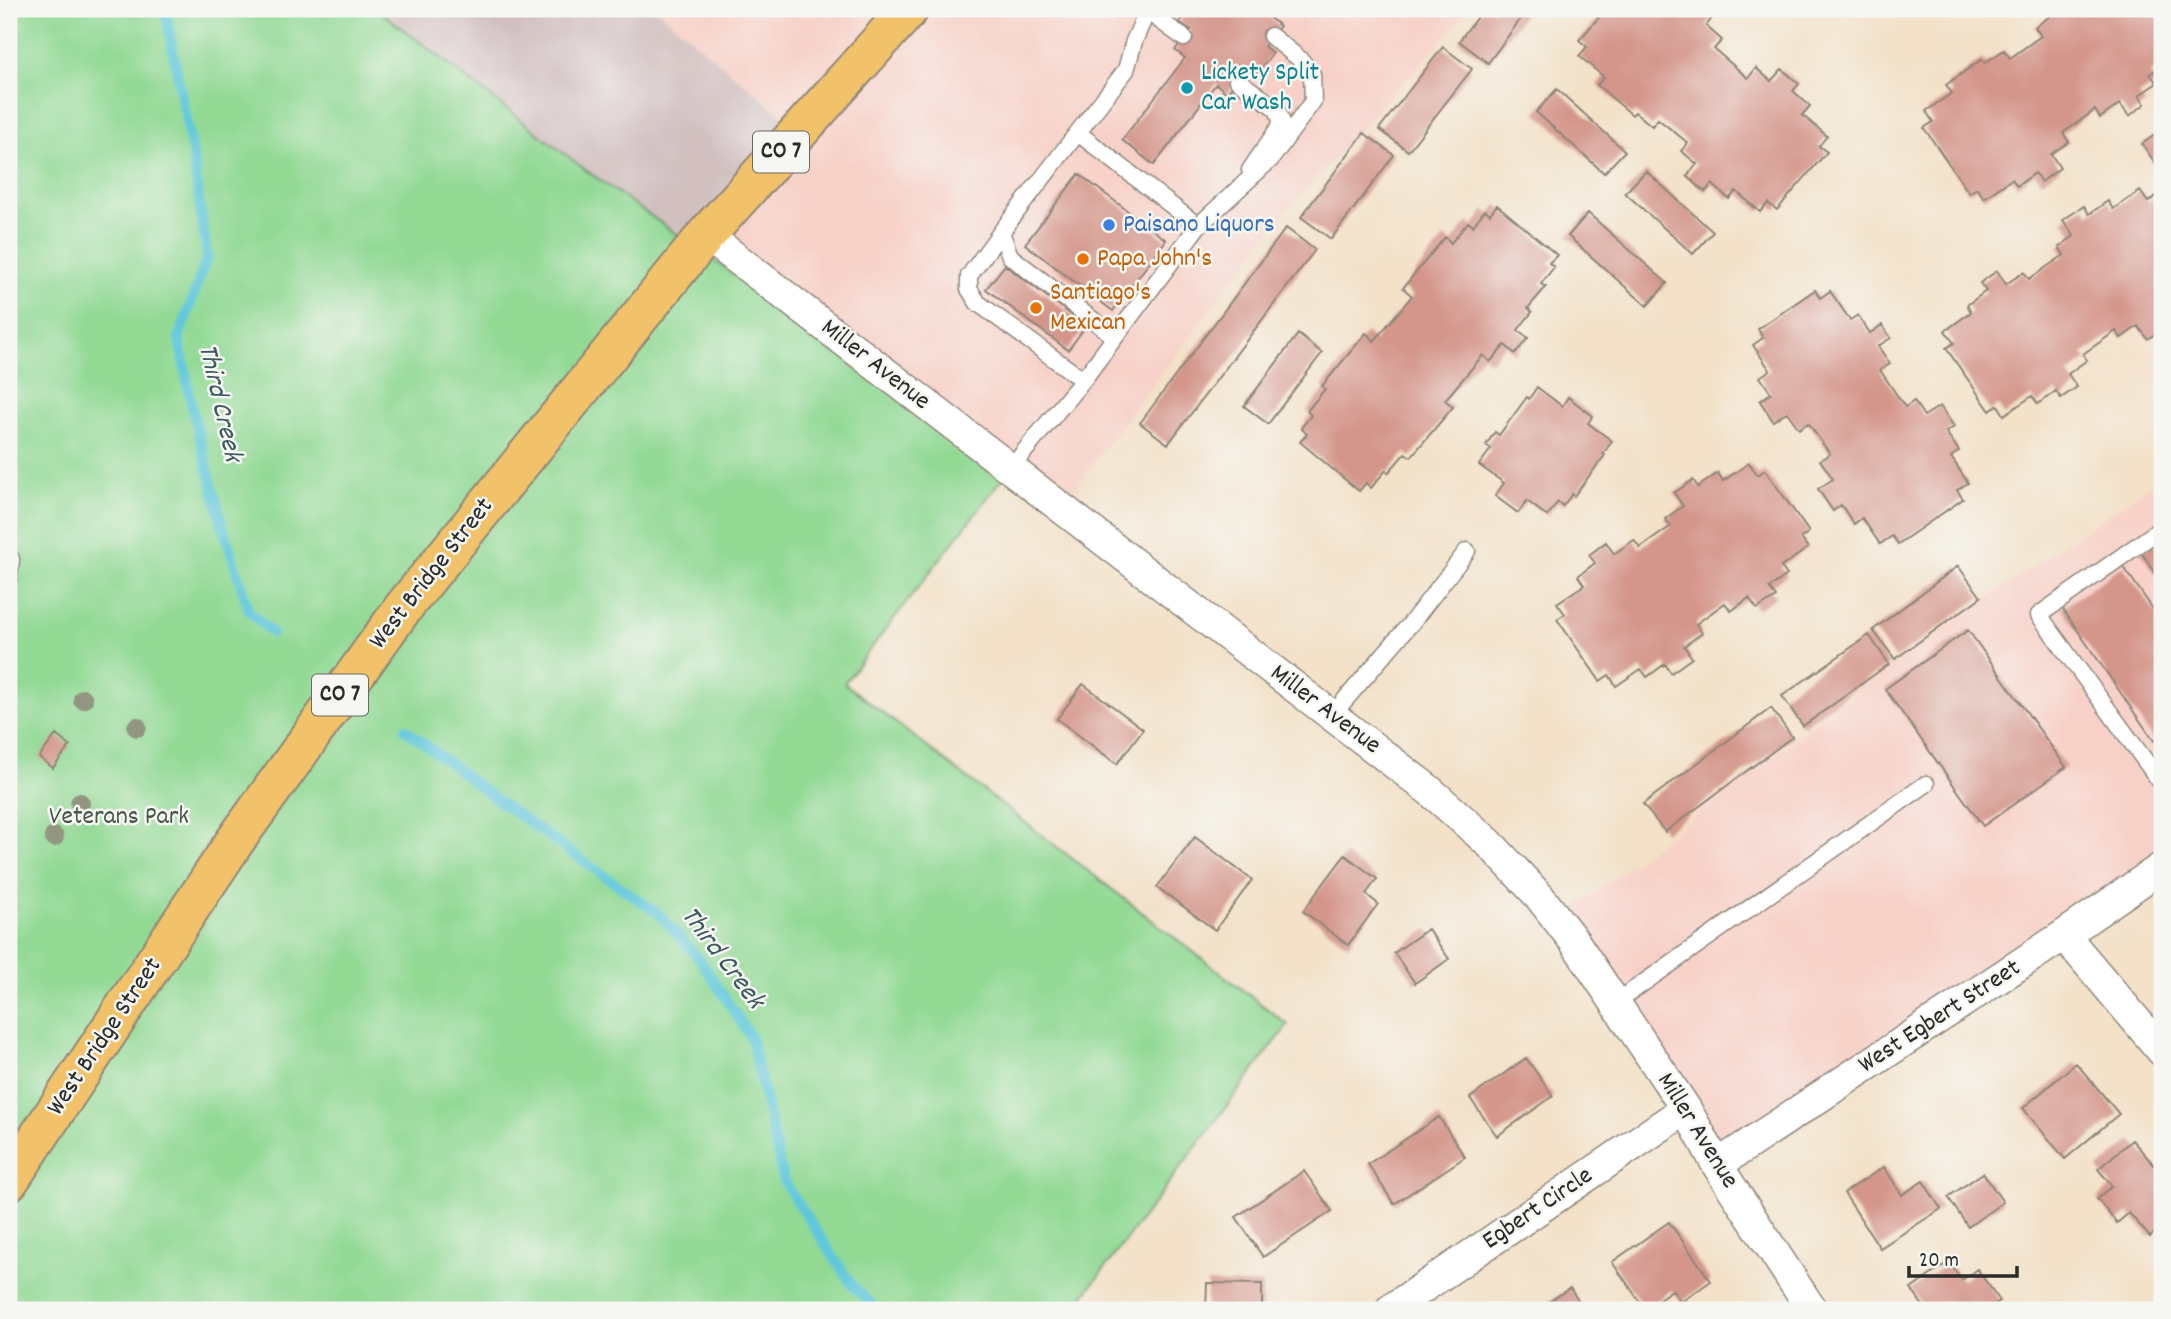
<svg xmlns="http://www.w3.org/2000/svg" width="2171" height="1319" viewBox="0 0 2171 1319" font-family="Dekko,sans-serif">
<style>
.built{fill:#f7d1c8}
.industrial{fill:#d2bfc0}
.green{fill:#92d994;stroke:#5e8260;stroke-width:2}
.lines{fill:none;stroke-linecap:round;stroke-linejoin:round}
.stream{stroke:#60c8db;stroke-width:10}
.building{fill:#d4958a}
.lane-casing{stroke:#8f867a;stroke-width:19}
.street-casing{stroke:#8f867a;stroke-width:33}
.primary-casing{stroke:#8f867a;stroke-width:42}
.lane{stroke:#fff;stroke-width:16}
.street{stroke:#fff;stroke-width:30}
.primary{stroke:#f2c26a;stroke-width:38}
.tree{fill:#939580}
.culture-dot{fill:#0f9aa8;stroke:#f6f6f2;stroke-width:2.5}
.shop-dot{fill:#3f7fe0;stroke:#f6f6f2;stroke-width:2.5}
.food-dot{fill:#e8710a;stroke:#f6f6f2;stroke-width:2.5}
.labels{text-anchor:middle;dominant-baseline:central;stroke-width:5;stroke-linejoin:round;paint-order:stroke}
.shield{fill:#f6f6f2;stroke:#686867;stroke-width:2}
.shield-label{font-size:24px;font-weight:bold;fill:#2b2b2b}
.culture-label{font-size:26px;fill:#0d838f;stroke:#f6f6f2;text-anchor:start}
.shop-label{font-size:26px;fill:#366cbe;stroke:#f6f6f2;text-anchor:start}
.food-label{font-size:26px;fill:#c56008;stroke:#f6f6f2;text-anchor:start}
.street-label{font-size:26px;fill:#2b2b2b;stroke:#f6f6f2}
.park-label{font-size:26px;fill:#455645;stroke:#f6f6f2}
.water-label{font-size:28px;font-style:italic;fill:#3b5a60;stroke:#f6f6f2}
</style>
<rect width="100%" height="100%" fill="#f6f6f2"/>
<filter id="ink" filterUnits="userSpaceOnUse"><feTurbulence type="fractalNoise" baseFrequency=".0143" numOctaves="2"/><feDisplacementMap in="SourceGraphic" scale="14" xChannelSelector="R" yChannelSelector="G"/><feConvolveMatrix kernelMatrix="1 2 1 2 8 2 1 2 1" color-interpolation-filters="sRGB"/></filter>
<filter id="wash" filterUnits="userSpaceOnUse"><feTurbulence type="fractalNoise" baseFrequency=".00686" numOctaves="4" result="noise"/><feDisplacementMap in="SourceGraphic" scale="28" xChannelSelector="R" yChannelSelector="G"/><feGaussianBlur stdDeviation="1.57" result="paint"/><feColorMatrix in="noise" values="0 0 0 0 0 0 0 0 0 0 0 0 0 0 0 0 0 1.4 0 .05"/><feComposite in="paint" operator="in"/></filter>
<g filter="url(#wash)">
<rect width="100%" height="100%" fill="#f3e1c8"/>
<path class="built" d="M656,9H1470L1289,208L1105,446L1062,509L706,235L800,131Z
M2162,477V867L1717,1165L1558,921L1884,670Z"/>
<path class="industrial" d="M377,9H656L800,131L695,248L587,171Z"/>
<path class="green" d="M9,9H377L587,171L1010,469L844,683L1288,1025L1073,1310H9Z"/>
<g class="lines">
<path class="stream" d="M165,9L193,157L207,256L179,338L193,412L222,523L249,611L272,633
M405,729L497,800L660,915L701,961L751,1038L784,1182L852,1285L877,1310"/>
</g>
<g id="blocks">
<path class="building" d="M1190,9H1258L1280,26L1264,46L1273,53L1255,77L1246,69L1227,93L1216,84L1154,165L1122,140L1185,58L1175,50L1191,30L1179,22Z
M1483,9H1528L1488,63L1459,41Z
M1606,9H1710L1716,13L1706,26L1722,40L1714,49L1748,78L1756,68L1771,81L1782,69L1799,84L1793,91L1810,106L1802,115L1827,136L1819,146L1827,152L1777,210L1768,203L1760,212L1736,191L1729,199L1712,184L1705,192L1687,176L1697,164L1681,151L1688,143L1658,119L1652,126L1635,112L1632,115L1597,85L1604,77L1579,56L1587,47L1579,40Z
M2050,9H2155L2162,19V65L2150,74L2157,83L2139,95L2145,104L2129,116L2120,104L2100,118L2095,110L2063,133L2069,142L2051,154L2060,168L2041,182L2035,173L2017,186L2012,179L1984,198L1977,188L1969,193L1924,128L1933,122L1926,111L1952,93L1946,85L1982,59L1985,63L2004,50L2010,58L2041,36L2035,27L2053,14Z
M1443,47L1472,69L1408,151L1379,129Z
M1557,89L1625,151L1604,173L1536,112Z
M2162,130V173L2142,144Z
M1364,133L1394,155L1331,239L1301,217Z
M1646,171L1713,232L1693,254L1625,193Z
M1079,174L1166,240L1113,311L1025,244Z
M2140,191L2148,202L2156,196L2162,206V314L2160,316L2162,329L2148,339L2138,326L2121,338L2116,331L2083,354L2087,360L2068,374L2077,387L2061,398L2056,391L2038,404L2032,396L2004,415L1998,405L1990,411L1946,348L1954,343L1945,331L1971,312L1967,305L1986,291L1980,283L1997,271L2006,284L2024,272L2029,279L2064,255L2059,247L2074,236L2063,220L2084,206L2089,214L2108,201L2113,209Z
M1497,205L1557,255L1549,263L1554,267L1541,284L1546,287L1528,308L1532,312L1518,330L1528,338L1515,354L1505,345L1490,362L1483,355L1445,400L1453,407L1411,457L1405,453L1388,473L1386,470L1371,488L1366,483L1359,491L1300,442L1307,434L1301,428L1311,415L1307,411L1325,389L1322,386L1366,333L1374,341L1412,296L1403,288L1445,237L1451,243L1468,222L1473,226L1485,210L1490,214Z
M1588,213L1667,283L1647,306L1568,236Z
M1286,228L1315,250L1168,444L1140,423Z
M1005,265L1086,326L1068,350L986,289Z
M1815,290L1820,298L1830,291L1850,320L1858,315L1870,333L1882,325L1891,338L1878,346L1890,364L1880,370L1905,407L1914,401L1924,416L1940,406L1954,427L1946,432L1959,451L1951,457L1968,483L1957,490L1963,499L1898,544L1892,536L1880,544L1862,518L1854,524L1841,505L1833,511L1818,489L1833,479L1820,460L1830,454L1808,423L1799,429L1787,412L1773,421L1760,401L1771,393L1760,377L1770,370L1753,345L1763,338L1758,329Z
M1298,334L1322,353L1268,424L1244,406Z
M1537,387L1562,406L1568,397L1593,416L1588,423L1612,441L1603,454L1605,455L1574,496L1572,494L1563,506L1558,502L1547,516L1527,501L1518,513L1495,496L1504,483L1479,465L1491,449L1486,445L1495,432L1499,435L1527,397L1529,399Z
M1749,463L1758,475L1765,470L1809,532L1801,538L1808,548L1781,567L1787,575L1769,588L1776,597L1757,609L1749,598L1731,611L1725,603L1696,624L1702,633L1684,646L1692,658L1671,673L1665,664L1647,677L1641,669L1616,686L1609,675L1600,681L1557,619L1565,614L1557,603L1584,585L1578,576L1595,563L1589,555L1606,542L1614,554L1634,540L1640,548L1671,526L1665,519L1683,506L1674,493L1693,480L1698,487L1718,473L1723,481Z
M2162,538V583L2141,552Z
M1958,566L1981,597L1895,659L1873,630Z
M2123,566L2162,622V736L2154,741L2062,608Z
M1968,630L2066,767L1983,826L1885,689Z
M1869,635L1889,664L1803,726L1782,696Z
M1083,684L1143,729L1117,764L1057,719Z
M1771,708L1792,737L1665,832L1643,804Z
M56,735L70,746L53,768L39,757Z
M1195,837L1252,880L1215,930L1157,887Z
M1345,855L1377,879L1366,894L1378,904L1348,945L1303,911Z
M1428,929L1449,959L1415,983L1394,953Z
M1526,1058L1553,1096L1497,1136L1470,1098Z
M2076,1063L2119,1114L2065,1159L2023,1108Z
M1439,1117L1465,1157L1394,1204L1368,1164Z
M2132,1140L2162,1174V1226L2150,1237L2129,1213L2117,1223L2097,1199L2112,1186L2098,1169Z
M1884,1167L1902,1195L1923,1181L1941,1209L1880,1248L1844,1193Z
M1304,1171L1332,1211L1263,1257L1236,1217Z
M1983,1173L2003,1202L1968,1227L1948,1197Z
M1669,1222L1711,1281L1681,1302L1672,1290L1645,1309L1612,1262Z
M1949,1262L1962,1280L1977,1269L2000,1301L1986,1310H1926L1911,1289Z
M1207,1283L1262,1284V1310H1206Z
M1570,1288L1584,1310H1536Z"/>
</g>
</g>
<g filter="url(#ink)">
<use href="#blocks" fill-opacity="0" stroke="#8f867a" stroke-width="2"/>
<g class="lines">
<g class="lane-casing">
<path id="lane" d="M1147,11L1184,38
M1237,80L1277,109L1282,123L1250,170
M1078,133L1198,226
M1001,232L1010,256L1115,337
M1083,380L978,303L969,289V276L1001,232L1126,70L1134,41L1148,9
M1010,469L1083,380L1198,226L1271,159L1313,101L1312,74L1301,60L1271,36
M2162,528L2039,615L2162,784
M9,578L11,559
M1332,715L1412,622L1467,551
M1615,1003L1926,784"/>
</g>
<g class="street-casing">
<path id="street" d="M706,235L1309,698L1429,790L1490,844L1539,896L1574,941L1686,1109L1717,1165L1812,1310
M2064,935L2162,1051
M1717,1165L2064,935L2162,867
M1390,1310L1686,1109"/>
</g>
<g class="primary-casing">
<path id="primary" d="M9,1181L233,844L403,608L706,235L909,9"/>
</g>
<use href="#lane" class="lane"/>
<use href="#street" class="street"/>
<use href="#primary" class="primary"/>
</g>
<g class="tree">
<circle cx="83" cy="699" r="10"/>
<circle cx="137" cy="727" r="10"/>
<circle cx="80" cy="803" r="10"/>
<circle cx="54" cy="837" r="10"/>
</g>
</g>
<circle class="culture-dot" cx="1187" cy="88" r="7"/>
<circle class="shop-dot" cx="1109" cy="225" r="7"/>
<g class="food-dot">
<circle cx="1083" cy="259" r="7"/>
<circle cx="1036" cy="308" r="7"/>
</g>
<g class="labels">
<g class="shield">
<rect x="753" y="131.5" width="56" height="41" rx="5"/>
<rect x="312" y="674.5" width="56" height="41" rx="5"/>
</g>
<g class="shield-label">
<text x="781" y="152">CO 7</text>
<text x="340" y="695">CO 7</text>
</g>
<g class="culture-label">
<text x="1201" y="73">Lickety Split<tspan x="1201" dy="30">Car Wash</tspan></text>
</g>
<g class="shop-label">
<text x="1123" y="225">Paisano Liquors</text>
</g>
<g class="food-label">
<text x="1097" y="259">Papa John's</text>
<text x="1050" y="293">Santiago's<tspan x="1050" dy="30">Mexican</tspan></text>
</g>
<g class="street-label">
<text transform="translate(875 365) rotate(38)">Miller Avenue</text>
<text transform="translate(432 574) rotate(-52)">West Bridge Street</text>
<text transform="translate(1325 710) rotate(37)">Miller Avenue</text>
<text transform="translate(1940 1017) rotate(-33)">West Egbert Street</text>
<text transform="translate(105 1037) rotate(-56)">West Bridge Street</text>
<text transform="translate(1697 1131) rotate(58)">Miller Avenue</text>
<text transform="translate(1538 1209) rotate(-34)">Egbert Circle</text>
</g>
<g class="park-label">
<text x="119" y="817">Veterans Park</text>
</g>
<g class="water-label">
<text transform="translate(218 403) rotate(77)">Third Creek</text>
<text transform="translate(721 959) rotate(53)">Third Creek</text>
</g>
</g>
<rect width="2171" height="1319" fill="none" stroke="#f6f6f2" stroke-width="35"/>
<path d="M1909 1266v10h108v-10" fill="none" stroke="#2b2b2b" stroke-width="3.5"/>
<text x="1919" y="1266" font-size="21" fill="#2b2b2b" stroke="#f6f6f2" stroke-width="5" paint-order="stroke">20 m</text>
</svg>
